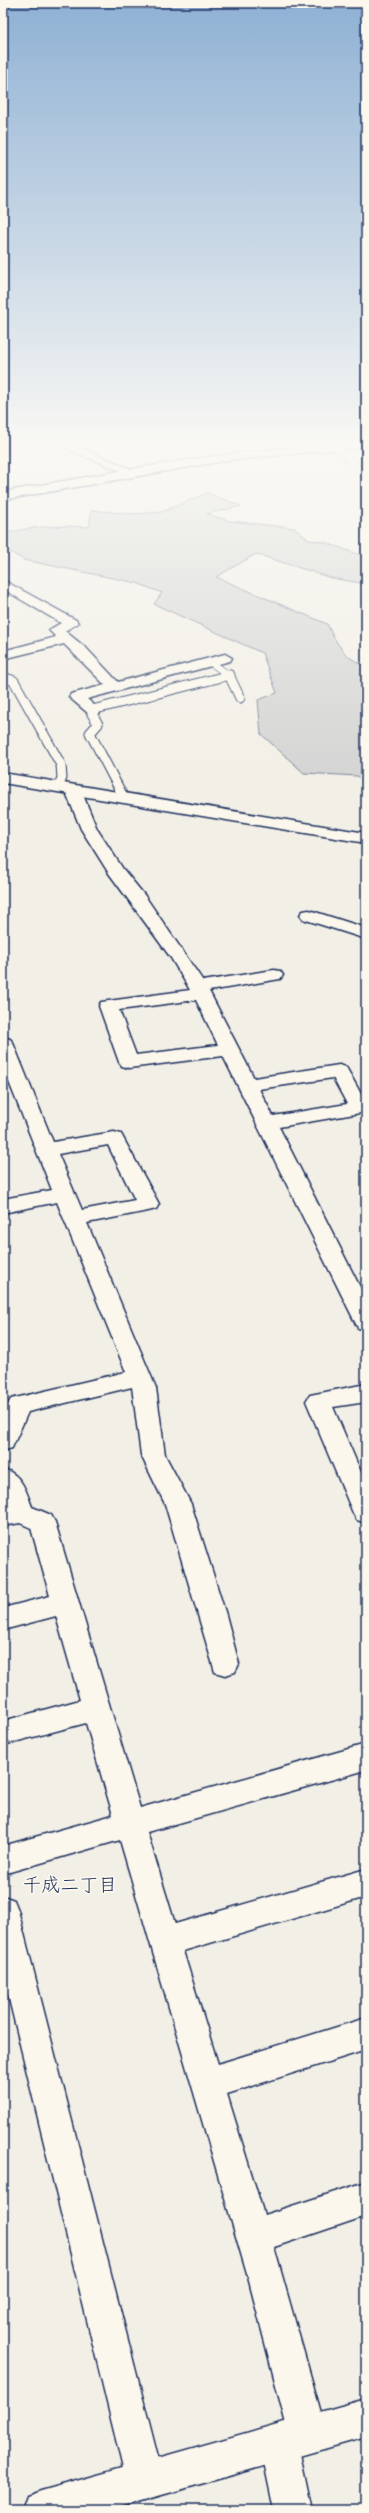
<svg xmlns="http://www.w3.org/2000/svg" width="369" height="2513" font-family="Sriracha,'Klee One',sans-serif">
<style>
.green{fill:#d2d3d2;stroke:#768198}
.lines{fill:none;stroke-linecap:round;stroke-linejoin:round}
.lane-far1-casing{stroke:#1b2f5e;stroke-width:8}
.lane-casing{stroke:#1b2f5e;stroke-width:11}
.street-casing{stroke:#1b2f5e;stroke-width:3}
.secondary-casing{stroke:#1b2f5e;stroke-width:3}
.lane-far1{stroke:#fbf7ec;stroke-width:7}
.lane{stroke:#fbf7ec;stroke-width:9}
.street{fill:#fbf7ec;fill-rule:evenodd}
.secondary{fill:#fbf7ec;fill-rule:evenodd}
.labels{text-anchor:middle;stroke-width:3.5;stroke-linejoin:round;paint-order:stroke}
.near-neighbourhood-label{font-size:19px;fill:#1b2f5e;stroke:#fbf7ec}
</style>
<rect width="100%" height="100%" fill="#f2efe6"/>
<filter id="ink" filterUnits="userSpaceOnUse"><feTurbulence type="fractalNoise" baseFrequency=".025" numOctaves="2"/><feDisplacementMap in="SourceGraphic" scale="8" xChannelSelector="R" yChannelSelector="G"/><feConvolveMatrix kernelMatrix="1 2 1 2 8 2 1 2 1" color-interpolation-filters="sRGB"/></filter>
<g filter="url(#ink)">
<path class="green" d="M207 493 241 506 207 514 230 521 294 528 309 540 324 542 366 557V584L331 578 256 554 216 577 327 624C336 643 345 659 366 666V781L357 776 304 773 261 734 258 700 277 693 262 653 154 604 162 593 137 583 24 560 3 548V537L7 533C35 526 60 525 89 527L92 510 130 514 162 512Z"/>
<g class="lines">
<g class="lane-far1-casing">
<g id="lane-far1">
<path d="M334 445 366 476"/>
<path d="M210 662 230 676"/>
<path d="M227 676 230 675"/>
</g>
</g>
<g class="lane-casing">
<g id="lane">
<path d="M229 675 240 698"/>
<path d="M3 677 14 681 61 765 62 778 58 787"/>
<path d="M124 798 90 733 98 724 92 714 96 709 230 675"/>
</g>
</g>
<g class="street-casing">
<g id="street">
<path d="M46 440H61L138 472 136 474H128Z"/>
<path d="M3 580 76 620 78 623 65 631 87 649 118 682 225 654 232 658 230 661 87 699 101 711 99 714H89L69 697 71 694 105 685 64 644 3 659V651L56 637 49 630 61 623 3 589Z"/>
<path d="M73 785 81 790 97 829 123 869 145 896 203 981 274 970 280 971 283 975 280 979 274 980 209 991 254 1078 339 1065 346 1067 366 1103V1112L279 1127 366 1299V1330L358 1328 355 1322 223 1056 129 1068 122 1066 119 1062 99 1006 101 1002 190 990 171 958 108 872 81 829 65 790ZM196 1000 218 1045 136 1055 119 1010ZM333 1078 347 1104 273 1116 259 1089Z"/>
<path d="M309 910 366 928V939L303 919 300 915 303 911Z"/>
<path d="M3 1037 10 1039 13 1043 53 1142 114 1132 121 1134 159 1204 156 1209 148 1211 87 1223 156 1388 165 1455 191 1504 226 1615 239 1664 235 1672 225 1675 215 1672 165 1504 141 1455 132 1387 28 1412 12 1448 3 1451V1414L11 1399 126 1372 57 1202 3 1213V1199L52 1190 3 1067ZM108 1145 135 1200 82 1210 58 1154Z"/>
<path d="M366 1384V1402L333 1407 366 1484V1523L357 1520 353 1513 306 1401 310 1395Z"/>
<path d="M3 1469C21 1474 26 1490 32 1507L51 1515 55 1522 140 1808 366 1744V1770L147 1832 175 1924 366 1869V1897L183 1951 218 2064 366 2018V2050L227 2094 264 2215 366 2182V2216L274 2247 327 2434 321 2447 308 2453 299 2449 312 2510H274L260 2443 266 2430 279 2424 287 2428 249 2281 120 1840 3 1874V1846L113 1815 86 1723 3 1745V1721L80 1700 56 1616 3 1630V1608L50 1596 31 1528 20 1523 3 1526V1506H6L3 1496Z"/>
<path d="M3 1896 14 1900 18 1910 164 2481 159 2495 145 2500 131 2495 126 2481 3 1974Z"/>
</g>
</g>
<g class="secondary-casing">
<g id="secondary">
<path d="M366 441V447L229 460 3 500V492C124 470 243 448 366 441Z"/>
<path d="M3 773 366 833V843L3 783Z"/>
<path d="M366 2399V2437L109 2510H22L27 2496 41 2491Z"/>
</g>
</g>
<use href="#lane-far1" class="lane-far1"/>
<use href="#lane" class="lane"/>
<use href="#street" class="street"/>
<use href="#secondary" class="secondary"/>
</g>
</g>
<linearGradient id="sky" x2="0" y2="1"><stop stop-color="#8fb1d4"/><stop offset="0.56" stop-color="#f9f8f4"/><stop offset="1" stop-color="#f9f8f4" stop-opacity="0"/></linearGradient>
<rect width="369" height="792" fill="url(#sky)"/>
<g class="labels">
<g class="near-neighbourhood-label">
<text x="70" y="1891">千成二丁目</text>
</g>
</g>
<rect width="369" height="2513" fill="none" stroke="#fbf7ec" stroke-width="16"/>
<rect x="8" y="8" width="353" height="2497" fill="none" stroke="#1b2f5e" stroke-width="1.5" filter="url(#ink)"/>
</svg>
